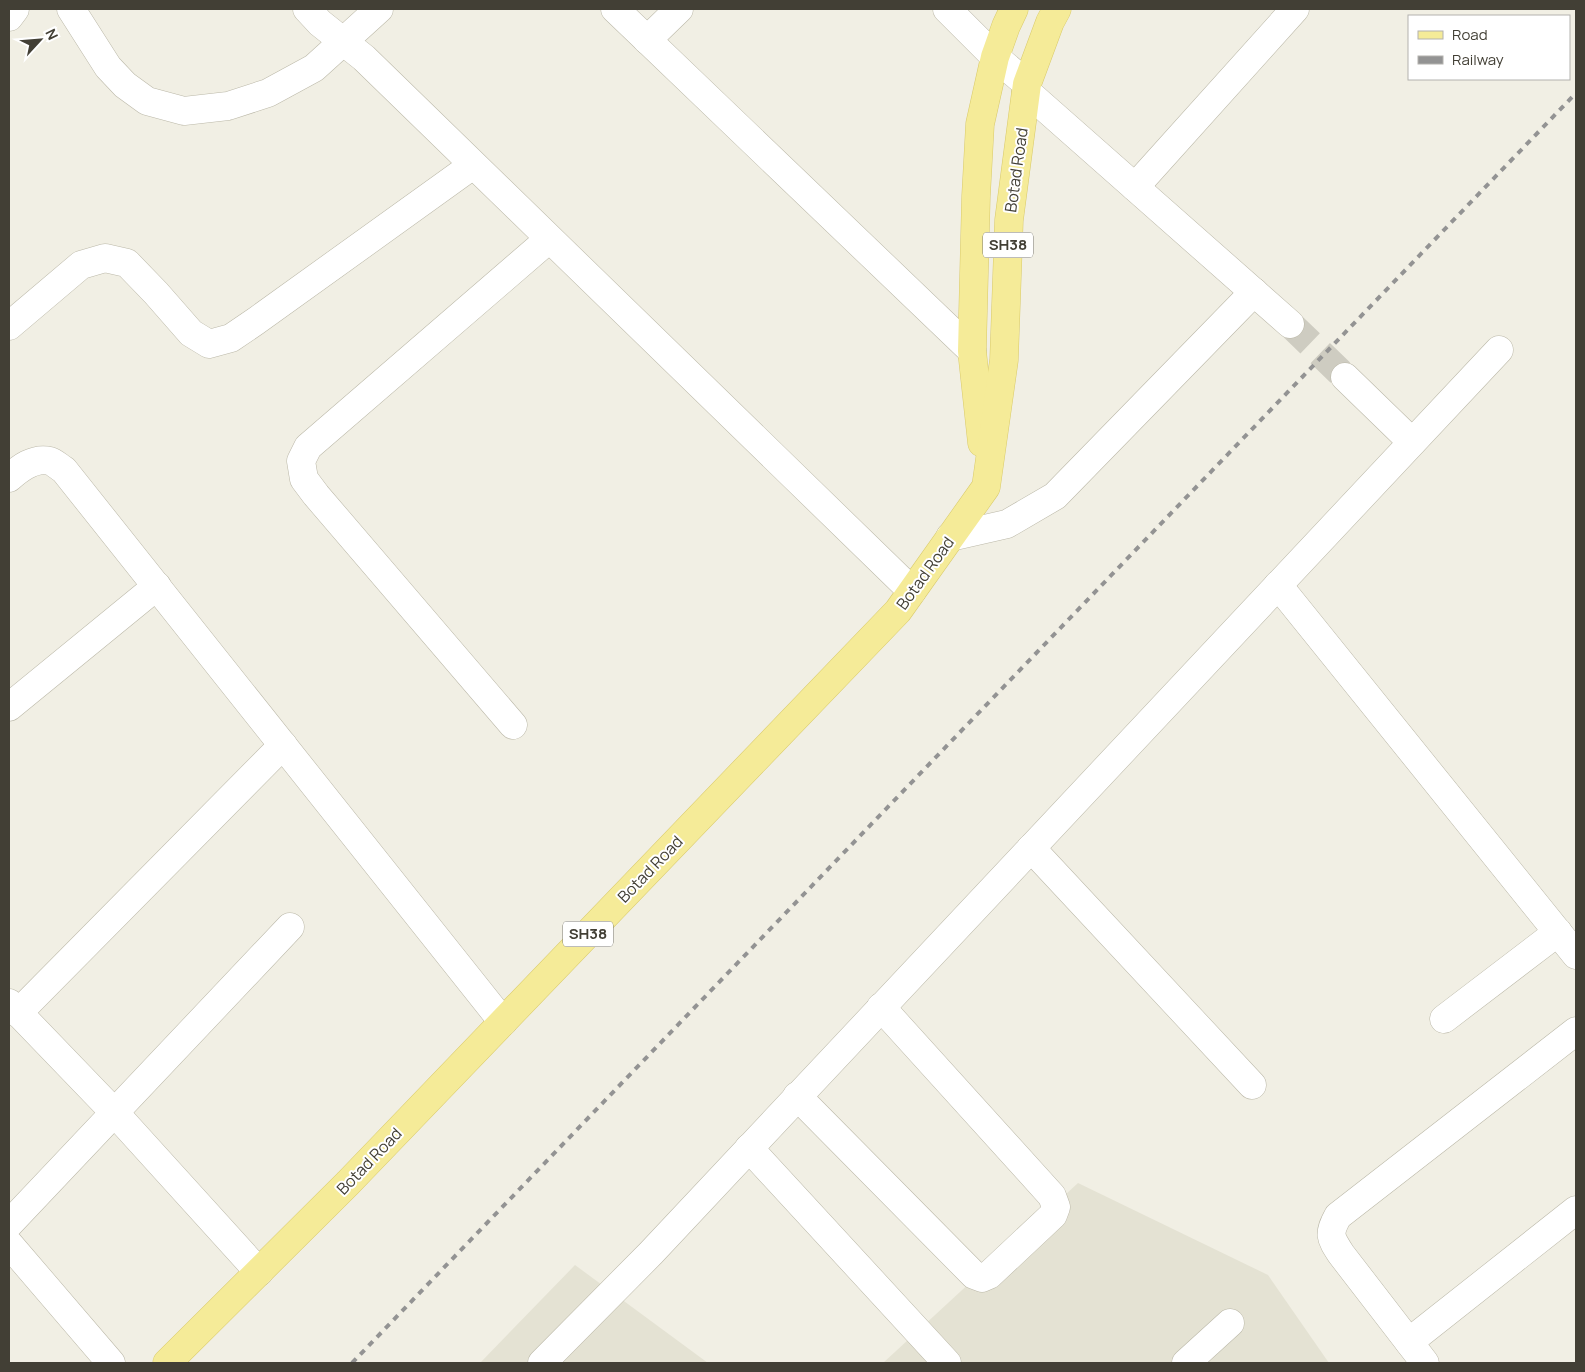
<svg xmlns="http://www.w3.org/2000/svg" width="1585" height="1372" font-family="Manrope,sans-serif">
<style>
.residential{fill:#e4e2d3}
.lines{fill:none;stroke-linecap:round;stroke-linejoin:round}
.minor-tunnel{stroke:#ceccc1;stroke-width:28;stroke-dasharray:28 14;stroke-linecap:butt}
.minor-casing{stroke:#bbb8a8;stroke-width:29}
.major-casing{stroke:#d9ca6a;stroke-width:29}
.minor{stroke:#fff;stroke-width:28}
.major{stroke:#f5eb98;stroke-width:28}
.rail{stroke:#939393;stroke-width:4;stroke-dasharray:6 6;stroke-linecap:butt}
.labels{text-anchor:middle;stroke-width:4;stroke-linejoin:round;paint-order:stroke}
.shield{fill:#fff;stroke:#7b7972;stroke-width:1}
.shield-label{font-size:15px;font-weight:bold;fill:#423f35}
.street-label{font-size:16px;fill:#423f35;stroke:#fff}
</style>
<rect width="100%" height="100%" fill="#f1efe4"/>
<g class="residential">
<path d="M1078 1183 1268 1275 1329 1363H883Z"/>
<path d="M575 1265 708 1363H480Z"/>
</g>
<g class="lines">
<path class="minor-tunnel" d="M1290 324 1345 377"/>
<g class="minor-casing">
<g id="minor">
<path d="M71 9 108 67 125 85 147 101 184 111 228 106 268 93 314 68 379 9"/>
<path d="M307 9 320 23 364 58 912 591"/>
<path d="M615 9 972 351"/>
<path d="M947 9 995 57 1027 84"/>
<path d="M9 17 15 9"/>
<path d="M647 40 679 9"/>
<path d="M1026 91 1290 324"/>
<path d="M1135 187 1295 9"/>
<path d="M9 326 81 265 105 258 127 263 156 293 191 333 209 344 231 338 256 321 473 165"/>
<path d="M1345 377 1412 442"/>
<path d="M9 478C20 468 34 457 50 461 54 462 59 467 64 470L503 1022"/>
<path d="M950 537 1007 524 1055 496 1254 292"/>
<path d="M1278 585 1576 955"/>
<path d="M9 707 157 586"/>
<path d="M513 725 316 495 304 479 301 461 308 447 549 239"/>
<path d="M1031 848 1252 1085"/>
<path d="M9 1003 114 1112 259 1272"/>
<path d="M18 1013 283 745"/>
<path d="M1444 1019 1558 932"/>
<path d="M797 1096 974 1275 982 1278 989 1275 1053 1215 1056 1207 1052 1196 881 1007"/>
<path d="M749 1148 947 1363"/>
<path d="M9 1224 290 927"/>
<path d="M9 1244 111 1363"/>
<path d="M1409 1342 1576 1210"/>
<path d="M542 1363 651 1253 1499 350"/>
<path d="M1186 1363 1230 1323"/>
<path d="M1425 1363 1341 1254C1330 1237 1328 1234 1338 1216L1576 1031"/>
</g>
</g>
<g class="major-casing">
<g id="major">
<path d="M982 443 972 351 976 196 980 124 995 57 1006 26 1014 9"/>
<path d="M167 1363 348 1183 898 611 986 487 1004 360 1009 220 1027 84 1050 22 1057 9"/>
</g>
</g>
<use href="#minor" class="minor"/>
<use href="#major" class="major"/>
<path class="rail" d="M352 1363 1576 93"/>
</g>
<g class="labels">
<g class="shield">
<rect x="983" y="232.5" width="50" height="25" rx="4"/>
<rect x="563" y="921.5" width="50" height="25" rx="4"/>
</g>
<g class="shield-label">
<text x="1008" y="250">SH38</text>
<text x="588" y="939">SH38</text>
</g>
<g class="street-label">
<text transform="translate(1016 170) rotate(-82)" y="6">Botad Road</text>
<text transform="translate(925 573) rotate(-54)" y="6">Botad Road</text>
<text transform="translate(650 869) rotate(-46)" y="6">Botad Road</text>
<text transform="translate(369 1161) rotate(-46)" y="6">Botad Road</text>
</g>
</g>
<rect width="1585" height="1372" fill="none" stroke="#423f35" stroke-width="20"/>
<rect x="1408" y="15" width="162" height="65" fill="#ffffff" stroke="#b3b2ae"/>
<rect x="1418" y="31" width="25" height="8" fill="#f5eb98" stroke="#b3b2ae"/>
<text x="1452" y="40" font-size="15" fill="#423f35">Road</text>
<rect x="1418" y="56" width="25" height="8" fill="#939393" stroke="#b3b2ae"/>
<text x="1452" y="65" font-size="15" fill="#423f35">Railway</text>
<g transform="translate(40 40) rotate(64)" stroke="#ffffff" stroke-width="4" paint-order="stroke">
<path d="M0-4L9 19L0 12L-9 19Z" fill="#423f35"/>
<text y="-8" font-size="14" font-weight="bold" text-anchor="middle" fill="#423f35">N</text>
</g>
</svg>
